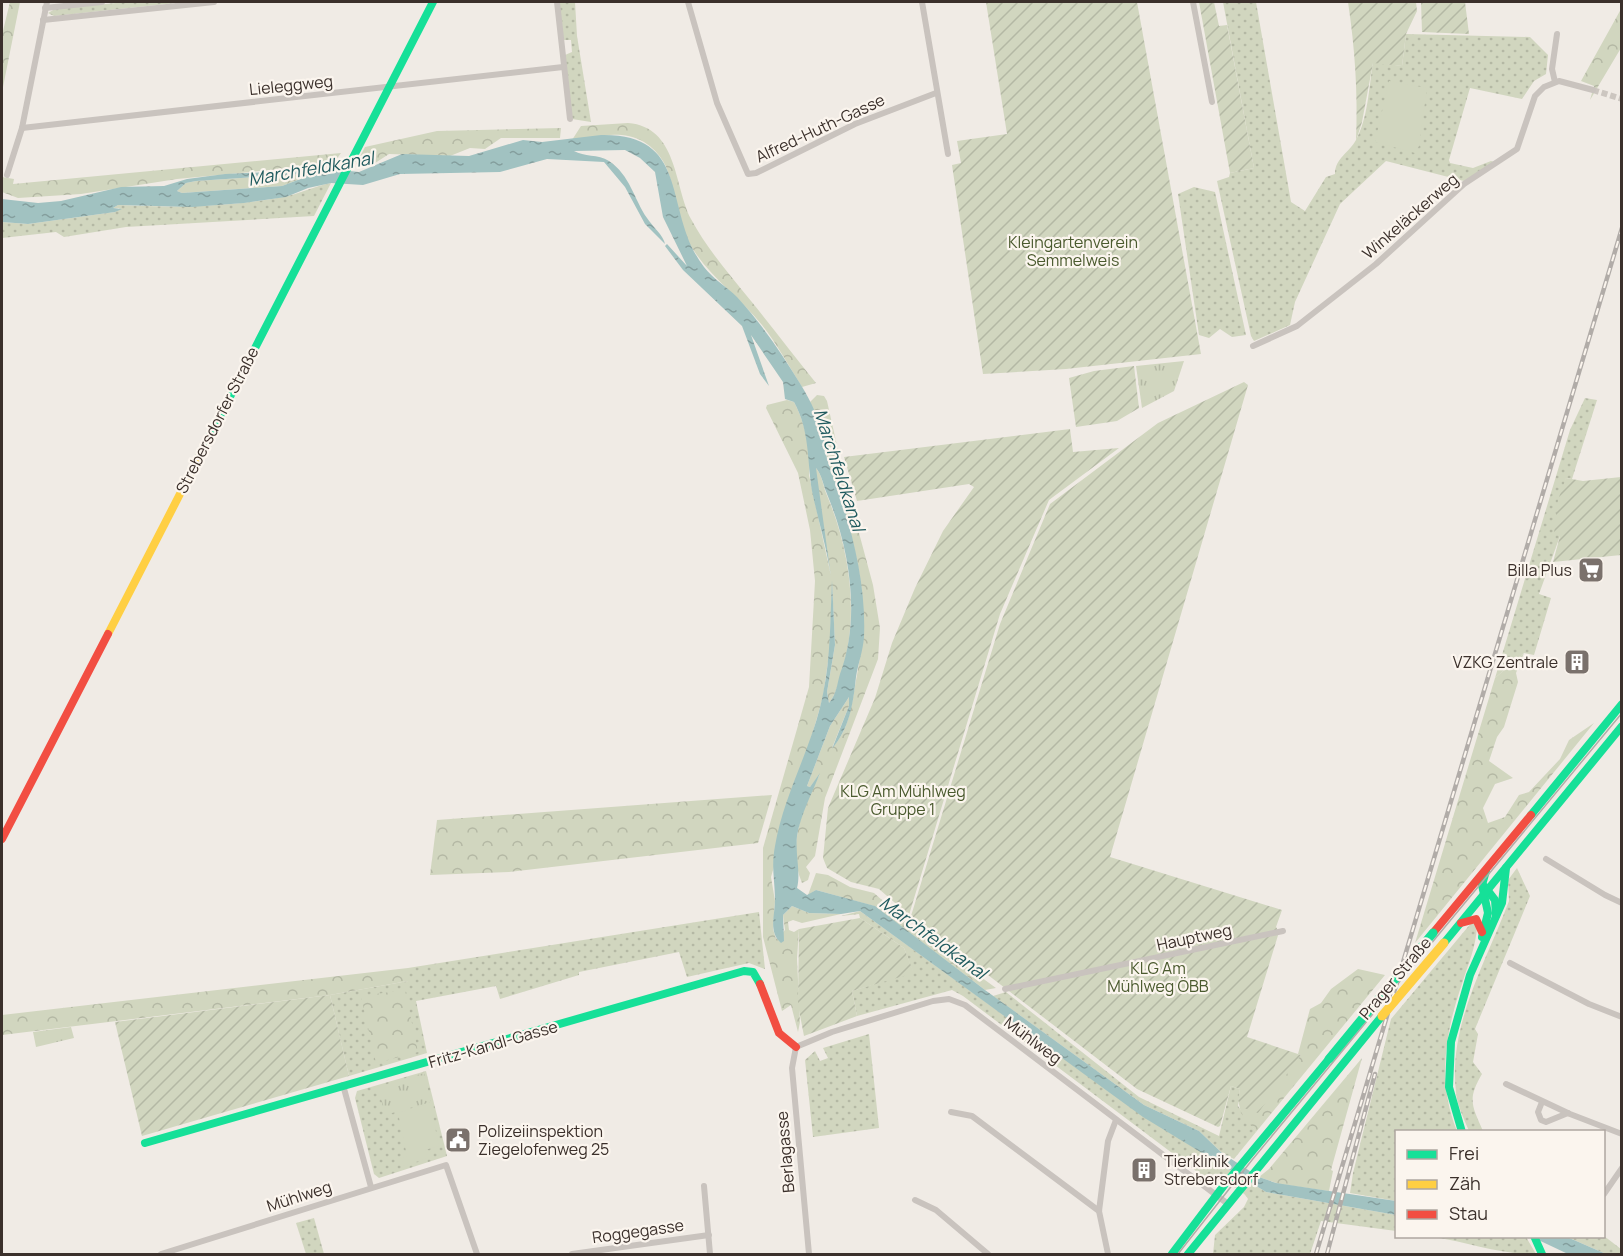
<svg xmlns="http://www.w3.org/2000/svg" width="1623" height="1256" font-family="Manrope,sans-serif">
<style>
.grass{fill:url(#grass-dots)}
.forest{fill:url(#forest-crowns)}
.park{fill:url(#park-tufts)}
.garden{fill:url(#garden-furrows)}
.pitch{fill:#d1d6bf}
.water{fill:url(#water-ripples);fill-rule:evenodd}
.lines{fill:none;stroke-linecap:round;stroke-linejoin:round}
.street-tunnel{stroke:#ccc6c0;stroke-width:6;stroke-dasharray:6 3;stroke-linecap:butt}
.street{stroke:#c9c3be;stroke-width:6}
.fast{stroke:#16e098;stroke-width:8}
.slow{stroke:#ffcf43;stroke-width:8}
.jam{stroke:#f24e42;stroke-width:8}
.tram{stroke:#b1aca8;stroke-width:1.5}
.rail-casing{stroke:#b1aca8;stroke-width:4.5}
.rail{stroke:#fbf5ee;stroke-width:2;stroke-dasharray:7;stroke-linecap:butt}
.fast-bridge{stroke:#16e098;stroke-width:9}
.slow-bridge{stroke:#ffcf43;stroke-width:9}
.labels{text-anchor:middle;stroke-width:4.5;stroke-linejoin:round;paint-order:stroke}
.street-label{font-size:16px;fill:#3b302b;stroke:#fbf5ee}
.park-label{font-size:16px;fill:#4a5a2e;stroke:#fbf5ee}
.poi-label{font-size:16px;fill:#3b302b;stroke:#fbf5ee;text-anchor:end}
.water-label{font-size:18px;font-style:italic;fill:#1f5a5e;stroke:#fbf5ee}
</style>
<defs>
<pattern id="grass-dots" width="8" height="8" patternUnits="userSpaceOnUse" patternTransform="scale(1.5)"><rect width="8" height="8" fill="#d1d6bf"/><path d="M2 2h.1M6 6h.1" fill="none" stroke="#b4b8a4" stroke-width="1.8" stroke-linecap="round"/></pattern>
<pattern id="forest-crowns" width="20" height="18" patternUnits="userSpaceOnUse" patternTransform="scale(1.5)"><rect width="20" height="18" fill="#d1d6bf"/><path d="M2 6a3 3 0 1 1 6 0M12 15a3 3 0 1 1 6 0" fill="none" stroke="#b4b8a4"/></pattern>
<pattern id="park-tufts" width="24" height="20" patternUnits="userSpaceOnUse" patternTransform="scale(1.5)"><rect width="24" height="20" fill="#d1d6bf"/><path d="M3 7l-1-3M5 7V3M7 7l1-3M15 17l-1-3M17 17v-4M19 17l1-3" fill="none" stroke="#b4b8a4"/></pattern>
<pattern id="garden-furrows" width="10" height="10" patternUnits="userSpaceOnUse" patternTransform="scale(1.5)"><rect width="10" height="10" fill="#d1d6bf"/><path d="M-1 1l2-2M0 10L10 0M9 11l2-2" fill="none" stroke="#b4b8a4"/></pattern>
<pattern id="water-ripples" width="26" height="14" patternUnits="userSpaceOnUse" patternTransform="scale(1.5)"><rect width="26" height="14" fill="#a1c2c1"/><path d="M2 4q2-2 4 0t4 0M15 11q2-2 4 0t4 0" fill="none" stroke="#849e9d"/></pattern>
</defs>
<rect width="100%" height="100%" fill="#f0ebe5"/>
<g class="grass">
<path d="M126 2H185L54 16 48 13 55 9Z"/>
<path d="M559 2H575L577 36 591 122 572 119 565 55 572 52 571 40H563Z"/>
<path d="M1223 2H1256L1291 202 1305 211 1326 177 1335 174C1335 158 1349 153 1356 140 1368 118 1369 87 1373 62L1402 66 1406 34 1530 37 1548 55 1546 74 1534 81 1522 99 1470 88 1449 160 1450 163 1473 168 1491 161 1495 162 1464 181 1386 161 1340 204 1295 302 1290 325 1254 341 1251 336 1217 181 1229 177 1230 173 1254 168Z"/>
<path d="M331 183 314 216 126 227 64 237 56 232 2 238V222L28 224 115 212 120 208H113L118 205C173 208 228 207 283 197 299 194 315 186 331 183Z"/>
<path d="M1194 187 1215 192 1246 335 1232 337 1220 329 1209 338 1199 335 1178 194Z"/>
<path d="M1585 398 1597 400 1572 479 1566 478 1560 536 1539 594 1551 598 1534 655 1524 653 1495 678 1570 430Z"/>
<path d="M1517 868 1530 896 1475 1029 1478 1034 1473 1062 1482 1074C1467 1099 1472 1106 1483 1131H1469C1464 1119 1457 1105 1456 1092 1448 1025 1486 962 1509 901L1508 880Z"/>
<path d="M860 911 1143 1116 1266 1192 1396 1215V1231L1321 1221 1310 1254H1213L1215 1235 1244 1207 1248 1199C1242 1187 1220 1181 1208 1180L963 996 952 990 857 1016 852 991 913 972 904 948 860 918 859 914 841 916Z"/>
<path d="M759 912 765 969 749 963 687 977 679 952 579 972V975L500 999 496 986 416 1001 427 1053 349 1076 330 995 408 981V968Z"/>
<path d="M1472 922 1477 926C1476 948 1468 964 1462 984 1445 1033 1437 1082 1457 1131L1396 1132V1201L1350 1193 1353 1173 1391 1019Z"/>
<path d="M1006 992 1139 1097 1219 1136 1231 1086 1240 1089 1238 1106 1256 1132 1234 1159 1222 1153 1199 1131 1144 1105 993 996Z"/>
<path d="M869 1034 879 1128 813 1137 805 1060 815 1051 820 1061 828 1058 823 1048Z"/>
<path d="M426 1071 447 1156 379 1178 374 1174 355 1098 357 1091Z"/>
<path d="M314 1218 324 1254H306L296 1223Z"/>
<path d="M1604 1236 1621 1249V1254H1606L1567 1237Z"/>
<path d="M1433 1237H1526L1536 1254C1501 1255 1468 1242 1433 1237Z"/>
</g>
<g class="forest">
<path d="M10 2H20L2 92V35Z"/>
<path d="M1621 9V48L1590 100 1594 86 1581 81Z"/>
<path d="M628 123C678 127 674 186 691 219 707 249 730 275 751 301 773 328 794 356 816 383L802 387C789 366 777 344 762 325 737 294 703 273 685 235 670 203 679 164 644 142 621 129 596 137 572 140L581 126Z"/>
<path d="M561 128 560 138H501L485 149 470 148 450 156 389 154 369 167 356 164 365 147 437 131Z"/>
<path d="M341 153 333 164 177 179 81 194 18 198 2 192V177L14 179 13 184Z"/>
<path d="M300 174 304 175 303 178 282 186 182 193 177 191 186 183 196 181Z"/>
<path d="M817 395 824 396 827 401 844 477 873 585 880 628 878 659 825 798 815 856 806 867 810 873 808 880 802 883C787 849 802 806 820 774L810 787 807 786 830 726 849 697V706L832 748C851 728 852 700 857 675 873 590 854 543 828 464 826 458 827 452 826 446 823 431 816 416 810 402Z"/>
<path d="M787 400 794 402C805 423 812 451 809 475L831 576 816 487V468C822 475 823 485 826 493 850 549 860 617 841 674 838 685 836 694 829 703L827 692 835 645 832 583 830 647 823 697 771 877 775 901 773 929 776 939 785 930 783 915 792 906 809 913 841 914 802 923 793 920 788 922 789 930 794 932 799 929 797 959 800 1022 798 1032 791 1005 782 1011 763 937V848L809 687 815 581 810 530 798 473 766 408 767 405Z"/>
<path d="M1524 653 1516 673 1518 682 1504 727 1497 737 1489 761 1513 778 1495 784 1483 808 1488 823 1505 817 1519 795 1529 792 1560 759 1569 740 1594 723 1415 943 1495 678Z"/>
<path d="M772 795 758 843 509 872 430 875 437 820Z"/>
<path d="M816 873 828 875 850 887 874 893 916 930 996 988 985 990 874 906 816 890 808 895Z"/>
<path d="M408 968V981L330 995 2 1035V1015Z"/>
<path d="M1358 969 1385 975 1256 1132 1241 1113 1238 1100 1287 1072 1301 1055 1298 1054 1310 1009 1321 1003 1331 989Z"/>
<path d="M405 990 418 1052 376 1063 361 996Z"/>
<path d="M1362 1058 1331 1170 1333 1171 1329 1191 1279 1184 1259 1177 1269 1169Z"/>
</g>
<g class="park">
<path d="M1184 361 1174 391 1142 408 1136 366Z"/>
<path d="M71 1027 74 1038 36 1047 33 1032Z"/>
<path d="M424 1073 431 1102 385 1115 378 1087Z"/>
</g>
<g class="garden">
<path d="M986 2H1137L1201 354 1066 369 983 374 952 165 961 163 957 141 1007 134Z"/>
<path d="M1199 2H1214L1219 26 1227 25 1254 168 1230 173Z"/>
<path d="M1348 2H1416L1417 11 1406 34 1402 66 1373 63 1362 122 1356 141C1358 93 1355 49 1348 2Z"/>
<path d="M1421 2H1465L1469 34 1422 32Z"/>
<path d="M1134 366 1139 408 1117 421 1076 427 1069 378 1094 371Z"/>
<path d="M1244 382 1248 385 1110 857 1282 910 1276 927 1279 932 1247 1037 1301 1055 1258 1113 1241 1107 1238 1100 1240 1089 1231 1086 1220 1126 1218 1127 1137 1089 911 916 1000 624 1050 504 1158 423Z"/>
<path d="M1070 429 1073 452 1119 448 1049 500 1000 614 909 915 879 889 851 882 827 868 823 858 828 808 875 698 892 643 915 588 943 531 974 487 969 484 857 501 844 457Z"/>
<path d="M1621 477V555L1553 562 1560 536 1554 533 1558 500 1566 478 1583 481Z"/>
<path d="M860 918 904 948 914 973 852 991 857 1016 804 1036 798 1005 799 929Z"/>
<path d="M330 995 349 1076 142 1136 115 1022Z"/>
</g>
<g class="pitch">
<path d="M1389 81 1427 88 1419 146 1415 153 1375 142Z"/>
<path d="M430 1103 439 1146 425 1150 428 1158 404 1166 401 1158 407 1156 398 1113Z"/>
</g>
<g class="water">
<path d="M601 135C693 133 662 213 704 267 713 279 727 287 737 297 762 324 782 354 801 385 811 401 820 421 824 439 826 446 825 454 828 461 832 476 839 489 843 504 856 547 866 592 864 637 863 651 858 664 856 677 853 704 850 727 832 749L849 706V697L830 726 807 786 810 787 820 773C812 794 801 813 797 836 795 854 801 873 797 888L807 895 816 890 875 906 985 990 1144 1105 1199 1131 1222 1153 1259 1177 1276 1183 1396 1201V1215L1266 1192 1143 1117 860 911 841 914 809 913 792 906 783 915 784 941 781 943C768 932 775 915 775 900 775 880 771 867 775 846 784 793 813 746 823 694 831 656 830 619 832 580L835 645 827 692 829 703C837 693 837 684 840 674 861 618 850 549 827 494 823 485 822 475 816 468L831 577C827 548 818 520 812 491 807 460 810 431 794 402L785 399 783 382 751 335 769 386 760 374 742 326 683 270 665 246 667 244 687 266 663 217 655 172 640 158 625 150 574 151C584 157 598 154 609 161 630 175 634 199 647 218 652 226 664 236 665 244L645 224 625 187 604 162 547 159 500 172 400 174 363 185 331 183 308 188 286 197 244 203 192 207 118 205 113 208 122 209 115 212 28 224 2 222V199L38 203 61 201 121 187 164 186 187 179 225 174 332 169 359 172 402 154 469 156 523 140 542 142ZM300 174 304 175 303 178 282 186 182 193 177 191 186 183 196 181Z"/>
<path d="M1532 1237H1567L1606 1254H1568Z"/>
</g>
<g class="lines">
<path class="street-tunnel" d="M1593 90 1622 99"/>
<g class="street">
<path d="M557 2 570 119"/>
<path d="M688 2 717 103 748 174 756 173 855 124 936 93"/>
<path d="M922 2 948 154"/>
<path d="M1193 2 1212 102"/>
<path d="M45 8 102 2"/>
<path d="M43 20 214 2"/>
<path d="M1555 82 1552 69 1557 34"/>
<path d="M22 128 563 67"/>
<path d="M7 175 22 128 47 2"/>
<path d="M1253 346 1297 326 1376 264 1464 184 1517 149 1535 96 1544 87 1559 81 1593 90"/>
<path d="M1546 859 1605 895 1622 903"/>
<path d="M1510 963 1589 1004 1622 1017"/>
<path d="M1005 989 1283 931"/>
<path d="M1506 1084 1570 1114 1622 1134"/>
<path d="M343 1085 371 1187"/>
<path d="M1542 1102 1538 1112 1541 1120 1546 1122 1568 1113"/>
<path d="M951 1112 972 1116 1099 1211"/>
<path d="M704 1186 710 1254"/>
<path d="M1604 1194 1622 1168"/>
<path d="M915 1200 936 1210 988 1254"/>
<path d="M161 1254 446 1165 477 1254"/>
<path d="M572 1254 709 1235"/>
<path d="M809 1254 792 1068 796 1047 832 1032 933 1001 949 999 965 1005 1228 1204"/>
<path d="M1108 1254 1099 1211 1108 1141 1116 1120"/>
</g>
<g class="fast">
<path d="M199 457 433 2"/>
<path d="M1531 815 1622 704"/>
<path d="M1485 887 1495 900 1496 915"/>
<path d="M1482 937 1488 913 1482 885 1486 871"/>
<path d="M1444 943 1622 726"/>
<path d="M1462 1132 1449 1087 1451 1042 1470 975 1502 903 1506 868"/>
<path d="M145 1143 744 971 753 972 760 984"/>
<path d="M1534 1236 1542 1254"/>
<path d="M1172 1254 1225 1184 1329 1059"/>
<path d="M1188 1254 1382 1016"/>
</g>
<path class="slow" d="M108 634 199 457"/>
<g class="jam">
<path d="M2 839 108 634"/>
<path d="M1461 923 1476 919 1482 932"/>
<path d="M1433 933 1531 815"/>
<path d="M760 984 779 1033 796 1047"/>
</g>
<path class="tram" d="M1178 1254 1252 1160 1622 713"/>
<g class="rail-casing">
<g id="rail">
<path d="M1316 1254 1622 228"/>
<path d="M1327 1254 1375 1074"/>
</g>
</g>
<use href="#rail" class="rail"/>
<path class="fast-bridge" d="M1329 1059 1433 933"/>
<path class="slow-bridge" d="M1382 1016 1444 943"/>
</g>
<defs>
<g id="supermarket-square" transform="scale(1.35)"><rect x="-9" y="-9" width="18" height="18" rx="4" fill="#7a716c" stroke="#fbf5ee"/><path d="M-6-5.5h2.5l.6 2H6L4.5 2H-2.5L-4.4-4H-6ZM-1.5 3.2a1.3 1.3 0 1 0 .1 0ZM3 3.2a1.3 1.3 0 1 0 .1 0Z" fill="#fff"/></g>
<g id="building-square" transform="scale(1.35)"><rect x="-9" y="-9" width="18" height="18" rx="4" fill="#7a716c" stroke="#fbf5ee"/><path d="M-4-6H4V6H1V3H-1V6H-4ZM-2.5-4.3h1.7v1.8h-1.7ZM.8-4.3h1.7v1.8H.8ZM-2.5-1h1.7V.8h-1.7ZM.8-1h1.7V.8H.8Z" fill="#fff"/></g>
<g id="civic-square" transform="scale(1.35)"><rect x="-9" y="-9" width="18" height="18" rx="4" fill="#7a716c" stroke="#fbf5ee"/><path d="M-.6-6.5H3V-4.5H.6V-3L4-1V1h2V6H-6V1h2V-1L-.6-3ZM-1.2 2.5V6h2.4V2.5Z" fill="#fff"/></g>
</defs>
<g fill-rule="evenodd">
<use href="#supermarket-square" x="1591" y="570"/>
<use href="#building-square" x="1577" y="662"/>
<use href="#civic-square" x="458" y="1140"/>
<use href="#building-square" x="1144" y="1170"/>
</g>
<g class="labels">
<g class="street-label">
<text transform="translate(291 85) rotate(-6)" y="6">Lieleggweg</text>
<text transform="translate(820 128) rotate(-25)" y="6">Alfred-Huth-Gasse</text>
<text transform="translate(1410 216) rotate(-41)" y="6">Winkeläckerweg</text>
<text transform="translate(217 420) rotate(-63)" y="6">Strebersdorfer Straße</text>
<text transform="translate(1194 937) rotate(-12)" y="6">Hauptweg</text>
<text transform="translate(1395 978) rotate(-50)" y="6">Prager Straße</text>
<text transform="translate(1033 1040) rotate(37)" y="6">Mühlweg</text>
<text transform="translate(493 1044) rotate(-16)" y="6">Fritz-Kandl-Gasse</text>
<text transform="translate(785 1152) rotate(-95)" y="6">Berlagasse</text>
<text transform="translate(299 1196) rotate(-18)" y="6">Mühlweg</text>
<text transform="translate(638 1231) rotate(-8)" y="6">Roggegasse</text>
</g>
<g class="park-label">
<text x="1073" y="248">Kleingartenverein<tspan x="1073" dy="18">Semmelweis</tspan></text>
<text x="903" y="797">KLG Am Mühlweg<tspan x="903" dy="18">Gruppe 1</tspan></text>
<text x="1158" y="974">KLG Am<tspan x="1158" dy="18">Mühlweg ÖBB</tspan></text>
</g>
<g class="poi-label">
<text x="1572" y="576">Billa Plus</text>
<text x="1558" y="668">VZKG Zentrale</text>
<text x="478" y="1137" text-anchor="start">Polizeiinspektion<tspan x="478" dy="18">Ziegelofenweg 25</tspan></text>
<text x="1164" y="1167" text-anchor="start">Tierklinik<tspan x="1164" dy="18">Strebersdorf</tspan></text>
</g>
<g class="water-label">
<text transform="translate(311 169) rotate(-10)" y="6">Marchfeldkanal</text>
<text transform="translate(839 470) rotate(72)" y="6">Marchfeldkanal</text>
<text transform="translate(933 938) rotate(36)" y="6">Marchfeldkanal</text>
</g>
</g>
<rect width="1623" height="1256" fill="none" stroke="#3b302b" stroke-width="6"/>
<rect x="1395" y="1130" width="210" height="108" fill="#fbf5ee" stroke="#aea6a0" stroke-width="1.5"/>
<rect x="1407" y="1150" width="30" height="9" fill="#16e098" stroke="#aea6a0" stroke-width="1.5"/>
<text x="1449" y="1160" font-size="18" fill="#3b302b">Frei</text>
<rect x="1407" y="1180" width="30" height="9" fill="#ffcf43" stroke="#aea6a0" stroke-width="1.5"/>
<text x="1449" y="1190" font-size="18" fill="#3b302b">Zäh</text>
<rect x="1407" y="1210" width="30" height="9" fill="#f24e42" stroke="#aea6a0" stroke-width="1.5"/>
<text x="1449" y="1220" font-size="18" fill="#3b302b">Stau</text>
</svg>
